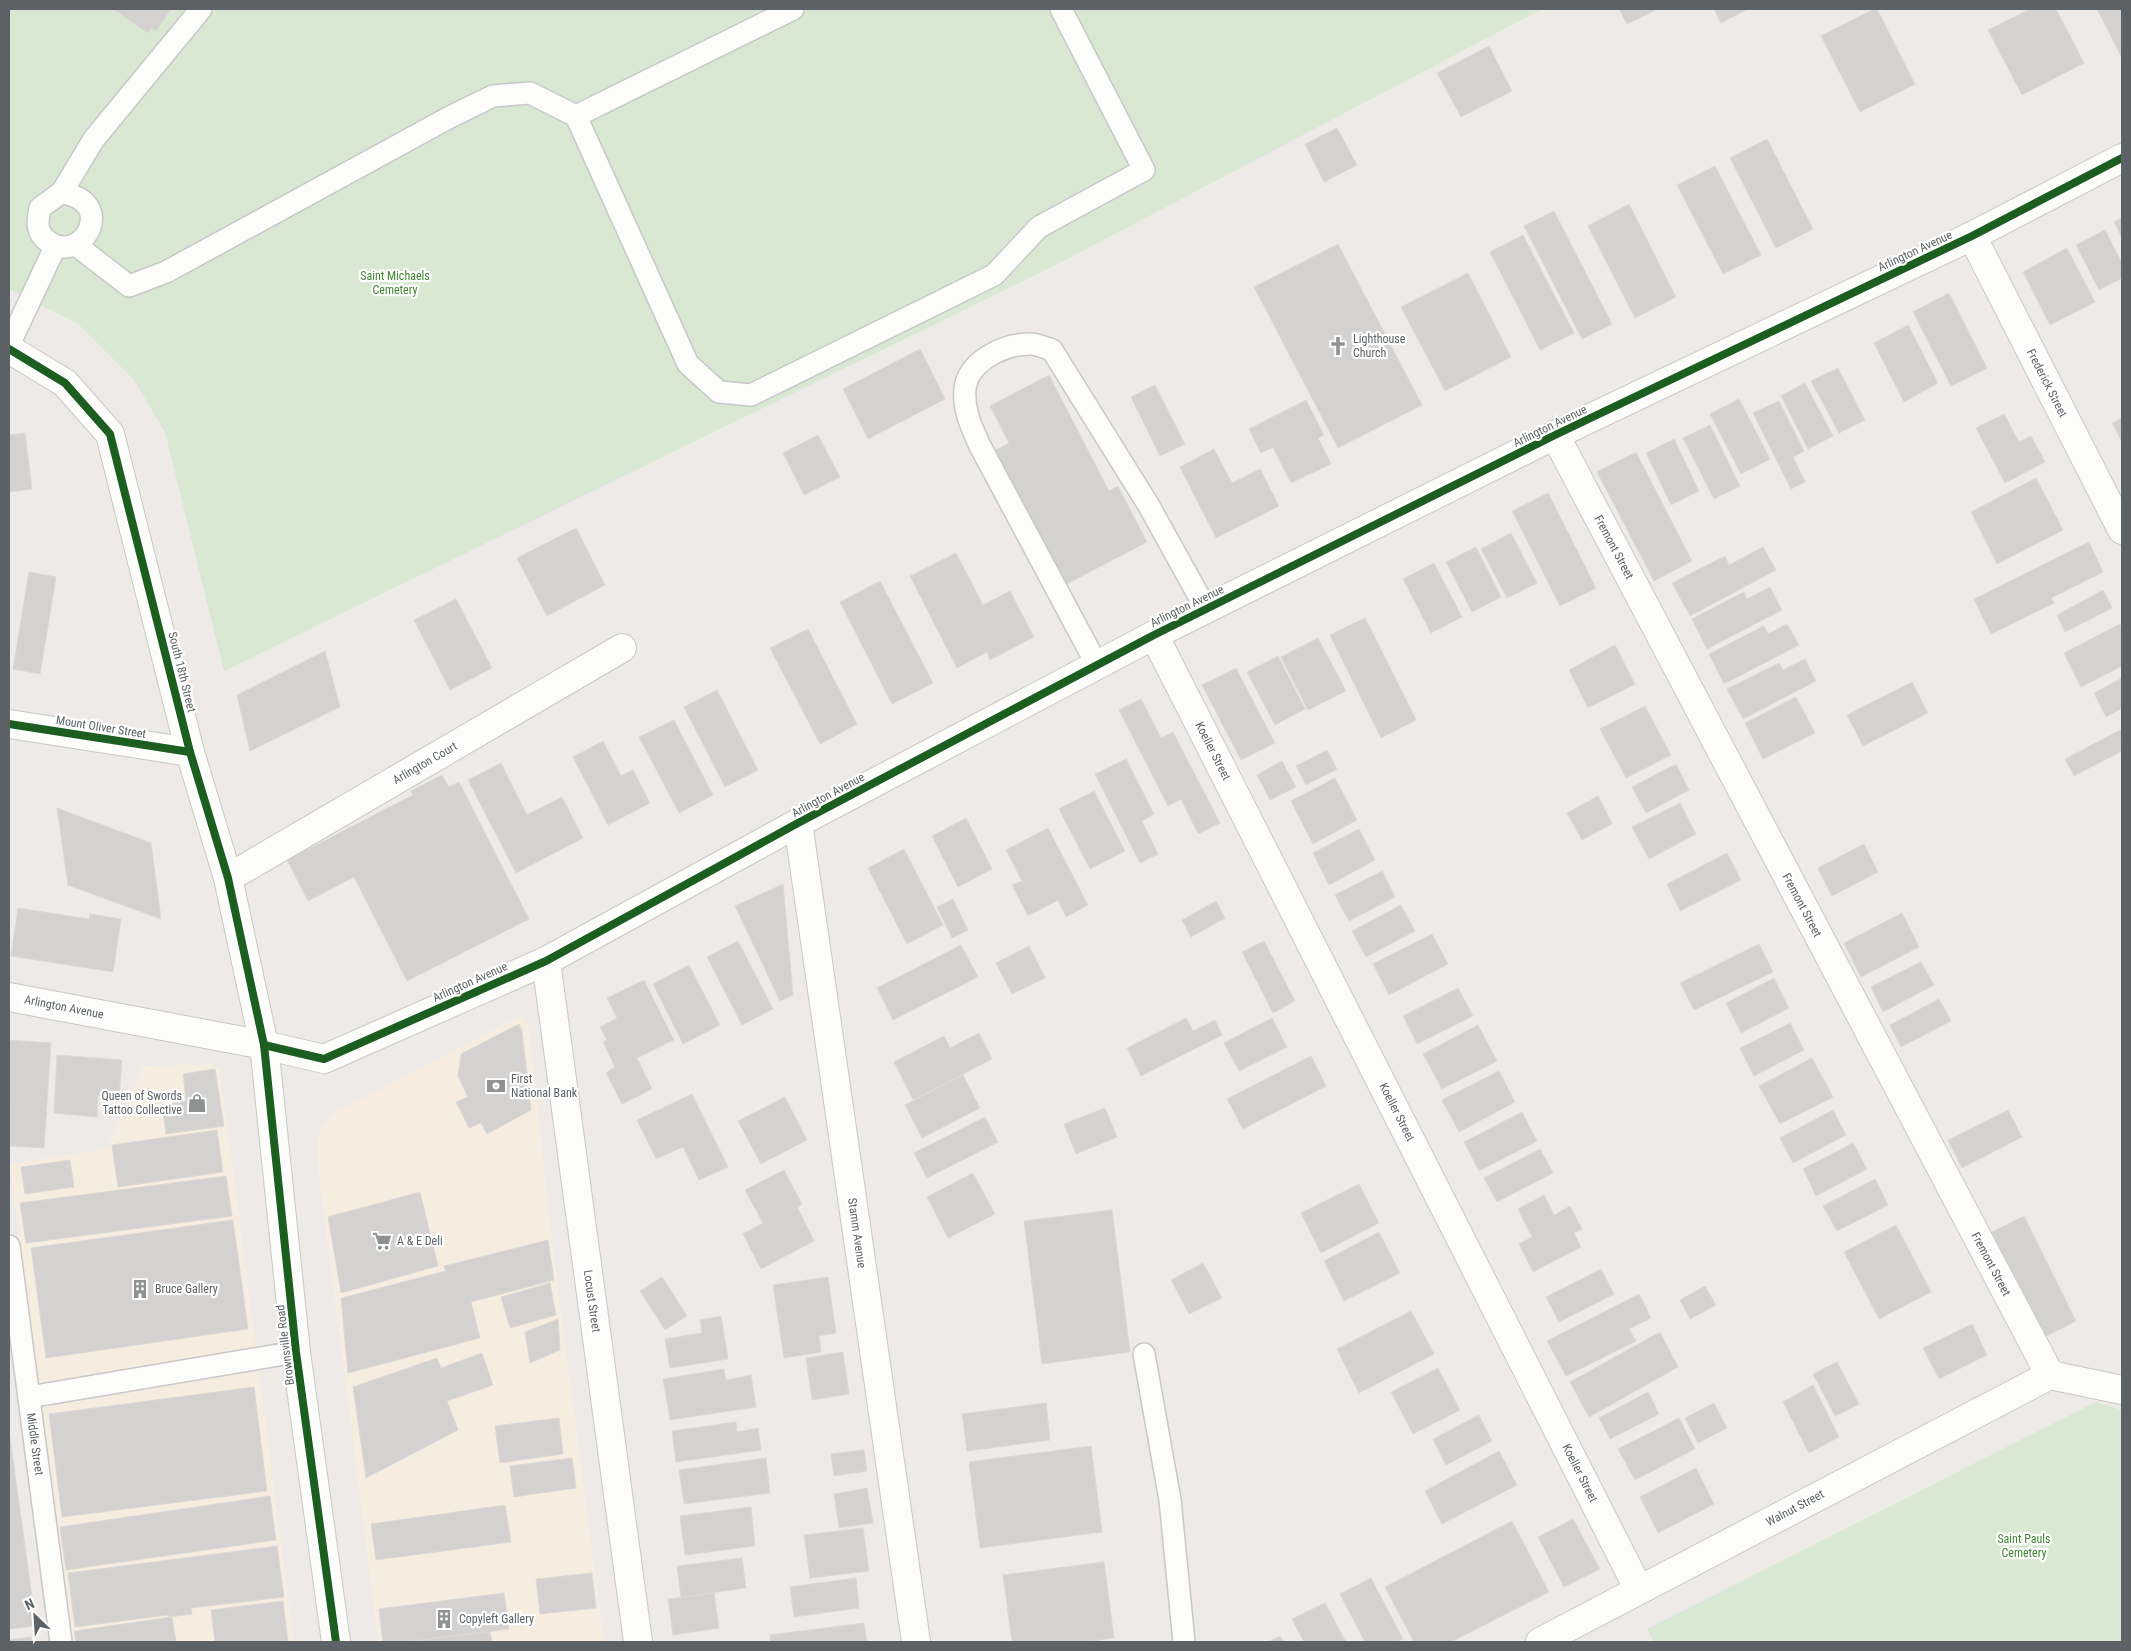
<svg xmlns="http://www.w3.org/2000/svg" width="2131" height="1651" font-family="'Roboto Condensed',sans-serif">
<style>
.commercial{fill:#f6ede0}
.green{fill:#d9e8d2}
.building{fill:#d4d2d1;stroke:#dcd9d6}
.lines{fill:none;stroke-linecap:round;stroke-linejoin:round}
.lane-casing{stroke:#c8c8c8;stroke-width:24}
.street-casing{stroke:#c8c8c8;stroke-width:30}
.secondary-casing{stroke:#c8c8c8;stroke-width:30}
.lane{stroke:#fcfcfb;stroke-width:21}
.street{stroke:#fcfcfb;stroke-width:28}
.secondary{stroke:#fcfcfb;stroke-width:28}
.cycleway-casing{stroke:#fff;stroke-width:11}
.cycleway{stroke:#1b5e20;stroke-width:8}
.labels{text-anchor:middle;stroke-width:4.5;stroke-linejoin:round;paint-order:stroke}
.street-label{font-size:12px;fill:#5c6265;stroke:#fff}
.park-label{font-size:12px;fill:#408534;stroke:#fff}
.poi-label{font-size:12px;fill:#5c6265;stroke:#fff;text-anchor:start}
</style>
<rect width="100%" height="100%" fill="#edeae7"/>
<g class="commercial">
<path d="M522 1015 529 1027 552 1241 604 1642H378L317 1158V1136L332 1114Z"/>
<path d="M211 1064 220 1070 294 1642H68L10 1164 107 1149 143 1066Z"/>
</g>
<g class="green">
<path d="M9 9H1542L1050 268 224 671 165 432 134 380 78 324 9 289Z"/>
<path d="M2096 1402 2122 1410V1642H1654L1647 1629Z"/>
</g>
<g class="building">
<path d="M113 9H171L156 31 151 28 148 33Z"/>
<path d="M1619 9H1653L1654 11 1627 24Z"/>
<path d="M1714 9H1748L1721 23Z"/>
<path d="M1874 9H1877L1915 84 1860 112 1821 36Z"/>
<path d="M2030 9H2056L2084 63 2022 95 1988 30Z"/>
<path d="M2097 9H2122V58Z"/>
<path d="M1489 46 1512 91 1461 117 1437 73Z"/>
<path d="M1337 128 1357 165 1324 182 1305 144Z"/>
<path d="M1767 139 1813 229 1776 248 1730 158Z"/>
<path d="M1715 166 1761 255 1723 274 1677 185Z"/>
<path d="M1629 204 1676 297 1635 318 1588 226Z"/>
<path d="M1554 211 1612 324 1582 339 1524 226Z"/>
<path d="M2122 218V238L2114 222Z"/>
<path d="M2105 230 2122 263V278L2099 290 2076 245Z"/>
<path d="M1523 235 1574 333 1540 350 1490 252Z"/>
<path d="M1338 244 1422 405 1338 448 1254 287Z"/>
<path d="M2067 248 2095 302 2050 325 2023 272Z"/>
<path d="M1468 273 1511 357 1445 391 1401 307Z"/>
<path d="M1949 293 1987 368 1951 386 1913 312Z"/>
<path d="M1908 325 1938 383 1904 402 1874 343Z"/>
<path d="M920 349 945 399 868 439 843 389Z"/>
<path d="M1838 368 1865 420 1839 433 1811 381Z"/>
<path d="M1049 375 1109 491 1118 486 1147 542 1063 586 994 451 1009 443 990 406Z"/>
<path d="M1805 383 1833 436 1808 449 1781 396Z"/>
<path d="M1155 385 1185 444 1160 456 1131 397Z"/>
<path d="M1739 399 1770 459 1741 474 1710 414Z"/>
<path d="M1306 400 1324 435 1318 438 1331 464 1291 483 1273 447 1261 453 1249 429Z"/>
<path d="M1779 401 1804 451 1793 457 1805 482 1791 489 1753 413Z"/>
<path d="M2004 414 2019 442 2031 436 2045 462 2005 483 1976 428Z"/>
<path d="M2122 418V442L2112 423Z"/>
<path d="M1710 425 1740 486 1714 499 1683 438Z"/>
<path d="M25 433 32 489 9 492V435Z"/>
<path d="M818 435 840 477 804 495 783 453Z"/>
<path d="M1674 439 1699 491 1671 505 1646 453Z"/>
<path d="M1214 449 1232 483 1260 469 1279 506 1216 538 1180 467Z"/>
<path d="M1636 452 1692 561 1654 581 1597 472Z"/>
<path d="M2036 478 2063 530 1997 564 1971 512Z"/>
<path d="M1548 493 1596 588 1560 606 1512 511Z"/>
<path d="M576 528 605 585 547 616 517 558Z"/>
<path d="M1511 533 1537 583 1507 598 1481 549Z"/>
<path d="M2089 542 2103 572 2051 598 2054 603 1991 634 1974 599Z"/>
<path d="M1476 547 1501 597 1472 612 1446 562Z"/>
<path d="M1763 547 1776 570 1690 616 1672 583 1725 556 1729 565Z"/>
<path d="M956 553 983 605 1010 591 1034 637 990 660 987 652 957 668 910 576Z"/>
<path d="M1434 563 1462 617 1431 633 1403 579Z"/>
<path d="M29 572 56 577 40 674 13 669Z"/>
<path d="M880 581 933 683 892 704 840 602Z"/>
<path d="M1770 587 1782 610 1707 649 1692 619 1744 592 1747 599Z"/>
<path d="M2103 590 2112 608 2065 632 2057 615Z"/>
<path d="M456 599 492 668 450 690 414 620Z"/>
<path d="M1365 618 1416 720 1381 738 1330 635Z"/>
<path d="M1787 624 1799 645 1724 684 1709 654 1764 626 1768 634Z"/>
<path d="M2120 624 2122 630V666L2081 687 2064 653Z"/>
<path d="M808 629 857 724 820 744 770 648Z"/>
<path d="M1318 638 1346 691 1308 710 1281 657Z"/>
<path d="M1615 645 1635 684 1588 708 1569 670Z"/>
<path d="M325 651 340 707 250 751 237 695Z"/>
<path d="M1278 656 1305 709 1275 725 1247 672Z"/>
<path d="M1805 659 1816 681 1743 719 1727 689 1779 663 1783 670Z"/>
<path d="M1236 668 1275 743 1241 760 1202 685Z"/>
<path d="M2122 678V708L2106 717 2094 693Z"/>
<path d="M1912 682 1928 713 1863 746 1847 715Z"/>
<path d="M717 690 758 770 725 787 684 707Z"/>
<path d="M1796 697 1815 733 1763 759 1745 723Z"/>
<path d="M1141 699 1161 738 1173 732 1220 823 1198 834 1181 799 1168 806 1119 710Z"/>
<path d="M1645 706 1671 755 1626 778 1600 729Z"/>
<path d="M674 720 713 795 679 813 639 737Z"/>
<path d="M2122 729V751L2074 776 2065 759Z"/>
<path d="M603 741 621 776 633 770 650 803 608 825 573 757Z"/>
<path d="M1327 750 1337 769 1306 785 1296 766Z"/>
<path d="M1126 759 1154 814 1142 821 1158 854 1140 863 1095 774Z"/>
<path d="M1282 761 1296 787 1270 800 1257 775Z"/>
<path d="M501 763 527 815 562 797 583 838 516 873 468 780Z"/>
<path d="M1676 764 1689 790 1646 813 1632 787Z"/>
<path d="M442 775 449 787 459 782 529 919 407 981 354 877 308 901 287 860 413 795 411 791Z"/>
<path d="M1335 778 1357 820 1313 844 1291 801Z"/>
<path d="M1094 791 1125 851 1090 869 1059 809Z"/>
<path d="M1598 796 1612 824 1582 840 1567 813Z"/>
<path d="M1680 803 1696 834 1649 859 1632 827Z"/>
<path d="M57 808 151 843 161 919 68 885Z"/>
<path d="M966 818 992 869 958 887 932 836Z"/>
<path d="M1048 828 1088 905 1066 917 1058 900 1028 916 1012 885 1022 881 1006 850Z"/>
<path d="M1359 829 1375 860 1329 885 1313 853Z"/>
<path d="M1864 844 1878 872 1832 896 1818 868Z"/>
<path d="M904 849 943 925 907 944 868 868Z"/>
<path d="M1727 853 1741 880 1680 911 1667 884Z"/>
<path d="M1382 871 1395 897 1349 921 1335 895Z"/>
<path d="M783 884 793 995 780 1001 735 906Z"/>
<path d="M953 899 968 930 952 938 937 907Z"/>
<path d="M1216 901 1225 918 1191 937 1182 920Z"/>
<path d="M1401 905 1415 931 1366 957 1352 931Z"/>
<path d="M18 908 89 919 90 914 121 919 113 972 11 956Z"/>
<path d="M1902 913 1919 947 1861 977 1844 943Z"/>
<path d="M1432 934 1448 964 1389 995 1373 964Z"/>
<path d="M738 941 773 1009 742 1025 707 957Z"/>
<path d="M1264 941 1295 1001 1273 1013 1242 952Z"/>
<path d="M1759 944 1773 972 1694 1010 1680 983Z"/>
<path d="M961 945 978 977 893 1020 877 988Z"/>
<path d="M1029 946 1045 978 1012 994 996 963Z"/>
<path d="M1921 962 1934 985 1883 1012 1871 987Z"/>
<path d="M689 965 720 1025 683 1044 653 984Z"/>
<path d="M1774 978 1789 1008 1741 1033 1726 1003Z"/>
<path d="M644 980 674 1040 637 1058 652 1089 622 1104 606 1073 615 1067 603 1042 607 1040 600 1027 617 1018 607 998Z"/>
<path d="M1458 988 1473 1016 1417 1044 1403 1016Z"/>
<path d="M1939 999 1951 1021 1901 1047 1890 1025Z"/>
<path d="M1186 1018 1193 1031 1215 1020 1222 1035 1141 1076 1127 1048Z"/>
<path d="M1272 1018 1287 1047 1239 1071 1224 1043Z"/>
<path d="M1790 1023 1804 1050 1754 1076 1740 1048Z"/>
<path d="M519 1024 522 1031 531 1110 487 1134 481 1123 469 1128 456 1102 468 1097 458 1076 461 1054Z"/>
<path d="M1478 1025 1497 1061 1442 1089 1423 1054Z"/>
<path d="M979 1033 992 1059 913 1100 894 1062 944 1036 950 1048Z"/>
<path d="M9 1040 51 1043 44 1148 10 1146Z"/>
<path d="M57 1055 122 1060 119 1097 98 1095 97 1117 54 1113Z"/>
<path d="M1311 1056 1326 1086 1243 1129 1227 1099Z"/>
<path d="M1812 1058 1833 1097 1780 1124 1759 1086Z"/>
<path d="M215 1069 224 1126 166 1134 162 1105 186 1101 183 1074Z"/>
<path d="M1499 1071 1515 1102 1459 1132 1442 1100Z"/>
<path d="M963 1075 980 1108 922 1138 905 1105Z"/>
<path d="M692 1094 728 1167 699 1180 683 1147 656 1159 637 1120Z"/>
<path d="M785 1097 807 1140 761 1164 738 1121Z"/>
<path d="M1105 1108 1117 1137 1076 1154 1064 1124Z"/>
<path d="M1833 1110 1846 1135 1793 1163 1780 1138Z"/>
<path d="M2008 1110 2022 1137 1962 1168 1948 1140Z"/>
<path d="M1522 1112 1537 1141 1479 1171 1464 1142Z"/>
<path d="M985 1117 998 1142 927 1178 914 1153Z"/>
<path d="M217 1130 223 1172 118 1187 112 1145Z"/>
<path d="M1853 1143 1867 1169 1816 1196 1803 1169Z"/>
<path d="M1540 1149 1553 1173 1497 1202 1484 1178Z"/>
<path d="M70 1160 74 1187 25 1194 21 1167Z"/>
<path d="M784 1170 802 1204 797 1207 814 1241 761 1269 743 1234 763 1223 745 1190Z"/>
<path d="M973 1173 995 1214 948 1238 927 1197Z"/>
<path d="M226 1176 232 1216 26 1243 20 1203Z"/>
<path d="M1875 1179 1888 1205 1837 1231 1823 1206Z"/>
<path d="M1359 1184 1379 1223 1321 1253 1301 1213Z"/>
<path d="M420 1192 438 1266 341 1293 328 1217Z"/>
<path d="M1544 1195 1554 1215 1570 1206 1582 1229 1574 1233 1581 1247 1533 1272 1519 1244 1532 1237 1518 1209Z"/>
<path d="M1112 1210 1130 1352 1042 1364 1024 1221Z"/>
<path d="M2024 1216 2076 1321 2041 1339 1988 1234Z"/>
<path d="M233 1220 248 1329 46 1358 31 1248Z"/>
<path d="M1896 1225 1931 1292 1879 1319 1844 1252Z"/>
<path d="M1379 1232 1400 1273 1344 1301 1324 1261Z"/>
<path d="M548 1240 554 1280 471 1302 480 1338 348 1373 341 1298 446 1271 444 1266Z"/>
<path d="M1203 1263 1222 1298 1189 1314 1171 1280Z"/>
<path d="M1601 1269 1614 1294 1559 1322 1546 1297Z"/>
<path d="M662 1277 687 1316 665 1330 640 1291Z"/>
<path d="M828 1277 836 1333 819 1336 821 1352 784 1358 773 1285Z"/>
<path d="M550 1283 556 1315 510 1328 501 1297Z"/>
<path d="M1705 1286 1716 1305 1690 1319 1680 1300Z"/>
<path d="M1639 1294 1651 1318 1629 1329 1636 1341 1566 1376 1547 1341Z"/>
<path d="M1411 1311 1434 1354 1359 1393 1337 1349Z"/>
<path d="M721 1316 728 1359 670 1368 665 1339 702 1333 700 1320Z"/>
<path d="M558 1319 560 1350 530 1363 525 1332Z"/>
<path d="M1972 1324 1987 1355 1939 1379 1923 1348Z"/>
<path d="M1660 1332 1678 1367 1589 1417 1570 1382Z"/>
<path d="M843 1352 849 1394 812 1400 806 1358Z"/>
<path d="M482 1353 493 1385 447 1401 458 1430 366 1478 353 1387 437 1358 441 1368Z"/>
<path d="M1837 1362 1859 1404 1835 1416 1813 1374Z"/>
<path d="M1438 1368 1460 1410 1413 1434 1391 1392Z"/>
<path d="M724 1369 726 1380 751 1375 756 1407 670 1420 663 1379Z"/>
<path d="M1813 1385 1839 1437 1809 1453 1783 1402Z"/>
<path d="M254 1387 267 1491 62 1517 49 1414Z"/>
<path d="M1648 1392 1659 1414 1610 1439 1599 1418Z"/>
<path d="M1046 1403 1050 1440 967 1451 962 1414Z"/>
<path d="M1714 1403 1727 1428 1698 1443 1685 1418Z"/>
<path d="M1479 1415 1492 1441 1446 1465 1433 1439Z"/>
<path d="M559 1418 563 1454 500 1463 495 1426Z"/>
<path d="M1679 1418 1695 1449 1635 1480 1618 1449Z"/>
<path d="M736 1422 737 1432 758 1428 761 1450 676 1462 672 1431Z"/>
<path d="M9 1430 36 1626 9 1629Z"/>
<path d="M1091 1446 1102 1532 980 1548 969 1462Z"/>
<path d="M864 1450 867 1471 834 1476 831 1454Z"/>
<path d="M1499 1451 1517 1485 1442 1524 1425 1491Z"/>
<path d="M572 1458 576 1488 514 1497 510 1466Z"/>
<path d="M766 1458 770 1493 684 1504 679 1470Z"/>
<path d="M1696 1468 1714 1504 1658 1533 1640 1497Z"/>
<path d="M867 1488 873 1523 839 1528 834 1494Z"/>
<path d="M270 1496 276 1540 66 1570 60 1527Z"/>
<path d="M505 1505 511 1542 376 1560 371 1524Z"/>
<path d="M751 1507 755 1546 685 1555 680 1516Z"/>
<path d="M1573 1519 1600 1569 1564 1587 1538 1537Z"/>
<path d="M1512 1521 1549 1592 1451 1642H1414L1385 1587Z"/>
<path d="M863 1528 869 1571 810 1578 804 1535Z"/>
<path d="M277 1546 284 1597 191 1608 192 1614 169 1617 168 1615 75 1627 68 1573Z"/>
<path d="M742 1558 746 1588 681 1597 677 1566Z"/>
<path d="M1104 1562 1114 1638 1085 1642H1012L1003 1575Z"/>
<path d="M592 1573 596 1608 540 1614 536 1579Z"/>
<path d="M856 1578 859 1608 794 1617 790 1587Z"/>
<path d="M1371 1578 1403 1639 1396 1642H1365L1340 1594Z"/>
<path d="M504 1593 509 1629 405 1642H383L379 1609Z"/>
<path d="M714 1593 719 1628 673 1635 668 1599Z"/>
<path d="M283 1601 288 1642H215L211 1610Z"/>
<path d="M1325 1603 1346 1642H1304L1292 1619Z"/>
<path d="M172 1617 176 1642H76L74 1631Z"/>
<path d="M864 1623 867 1642H770V1635Z"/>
<path d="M490 1632 492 1642H405Z"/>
<path d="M1280 1636 1284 1642H1268Z"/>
<path d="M31 1637 32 1642H9V1640Z"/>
</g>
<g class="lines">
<g class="lane-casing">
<g id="lane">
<path d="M576 116 793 9"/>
<path d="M62 192 94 139 201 9"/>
<path d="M62 192C68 194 75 196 80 199 109 218 77 262 49 242 36 234 37 222 40 208Z"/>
<path d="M76 245 129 286 166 272 450 117 493 96 530 93 576 116 688 364 719 392 751 395 994 275 1039 227 1144 170 1061 9"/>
<path d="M9 345 55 247"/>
<path d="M1097 665 979 444C971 426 963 409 965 389 968 361 1004 344 1030 344 1037 344 1046 348 1052 350L1149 506 1206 609"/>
<path d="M9 1246 61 1642"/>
<path d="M1144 1354 1170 1500 1184 1642"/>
<path d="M29 1397 296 1352"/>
</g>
</g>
<g class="street-casing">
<g id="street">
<path d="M1972 236 2122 530"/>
<path d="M1555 435 2050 1375"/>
<path d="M1154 635 1639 1590"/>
<path d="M9 724 190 752"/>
<path d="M798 823 916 1642"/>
<path d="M228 878 622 648"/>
<path d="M546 961 638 1642"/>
<path d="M2050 1375 2122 1390"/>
<path d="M1540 1642 2050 1375"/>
</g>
</g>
<g class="secondary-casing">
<g id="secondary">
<path d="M9 349 65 383 110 434 190 752 228 878 264 1045 296 1352 336 1642"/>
<path d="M9 997 264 1045 324 1059 546 961 798 823 1154 635 1555 435 1972 236 2122 158"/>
</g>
</g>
<use href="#lane" class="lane"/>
<use href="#street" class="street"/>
<use href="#secondary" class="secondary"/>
<g class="cycleway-casing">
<g id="cycleway">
<path d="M9 349 65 383 110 434 190 752 228 878 264 1045 296 1352 336 1642"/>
<path d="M9 724 190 752"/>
<path d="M264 1045 324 1059 546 961 798 823 1154 635 1555 435 1972 236 2122 158"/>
</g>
</g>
<use href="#cycleway" class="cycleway"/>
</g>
<defs>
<g id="church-bare" transform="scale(1.5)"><path d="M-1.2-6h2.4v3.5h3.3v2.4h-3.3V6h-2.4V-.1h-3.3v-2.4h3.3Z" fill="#8f9292" stroke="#fff" stroke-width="2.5" paint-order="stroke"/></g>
<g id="bank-bare" transform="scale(1.5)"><path d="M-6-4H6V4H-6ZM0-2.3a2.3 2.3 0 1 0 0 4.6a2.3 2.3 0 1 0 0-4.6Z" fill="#8f9292" stroke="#fff" stroke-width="2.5" paint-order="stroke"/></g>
<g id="shop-bare" transform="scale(1.5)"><path d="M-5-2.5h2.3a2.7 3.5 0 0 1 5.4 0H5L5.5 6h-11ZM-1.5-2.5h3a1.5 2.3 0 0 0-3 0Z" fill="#8f9292" stroke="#fff" stroke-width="2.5" paint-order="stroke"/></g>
<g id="supermarket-bare" transform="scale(1.5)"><path d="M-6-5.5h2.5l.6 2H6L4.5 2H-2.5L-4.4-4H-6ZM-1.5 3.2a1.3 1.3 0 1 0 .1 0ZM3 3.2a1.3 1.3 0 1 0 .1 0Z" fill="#8f9292" stroke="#fff" stroke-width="2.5" paint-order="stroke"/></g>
<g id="building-bare" transform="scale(1.5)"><path d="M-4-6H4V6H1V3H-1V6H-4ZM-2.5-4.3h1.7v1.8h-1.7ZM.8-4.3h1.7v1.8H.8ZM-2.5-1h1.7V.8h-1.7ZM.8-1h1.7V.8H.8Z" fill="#8f9292" stroke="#fff" stroke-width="2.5" paint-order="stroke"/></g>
</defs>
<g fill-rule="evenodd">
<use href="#church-bare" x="1338" y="346"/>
<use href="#bank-bare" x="496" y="1086"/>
<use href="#shop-bare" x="197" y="1103"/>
<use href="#supermarket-bare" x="382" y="1241"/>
<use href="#building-bare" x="140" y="1289"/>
<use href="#building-bare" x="444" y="1619"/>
</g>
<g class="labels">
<g class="street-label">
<text transform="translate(1915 251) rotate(-25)" y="4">Arlington Avenue</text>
<text transform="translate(2047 383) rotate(63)" y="4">Frederick Street</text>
<text transform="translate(1550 426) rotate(-26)" y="4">Arlington Avenue</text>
<text transform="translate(1614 547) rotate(62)" y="4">Fremont Street</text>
<text transform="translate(1187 606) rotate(-26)" y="4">Arlington Avenue</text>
<text transform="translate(182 672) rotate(76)" y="4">South 18th Street</text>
<text transform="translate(101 727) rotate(9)" y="4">Mount Oliver Street</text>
<text transform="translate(1213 751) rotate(63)" y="4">Koeller Street</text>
<text transform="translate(425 763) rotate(-30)" y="4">Arlington Court</text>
<text transform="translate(828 795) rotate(-28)" y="4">Arlington Avenue</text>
<text transform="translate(1802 905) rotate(62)" y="4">Fremont Street</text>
<text transform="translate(470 982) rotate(-24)" y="4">Arlington Avenue</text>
<text transform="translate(64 1007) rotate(11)" y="4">Arlington Avenue</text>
<text transform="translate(1397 1112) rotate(63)" y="4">Koeller Street</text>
<text transform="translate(857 1233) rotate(82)" y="4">Stamm Avenue</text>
<text transform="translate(1991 1264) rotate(62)" y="4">Fremont Street</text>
<text transform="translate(592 1301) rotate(82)" y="4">Locust Street</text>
<text transform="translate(285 1345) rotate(-97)" y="4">Brownsville Road</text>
<text transform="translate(35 1444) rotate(82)" y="4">Middle Street</text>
<text transform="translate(1580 1473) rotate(63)" y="4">Koeller Street</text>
<text transform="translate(1795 1508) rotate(-28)" y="4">Walnut Street</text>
</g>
<g class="park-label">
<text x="395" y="280">Saint Michaels<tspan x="395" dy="14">Cemetery</tspan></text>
<text x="2024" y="1543">Saint Pauls<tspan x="2024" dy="14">Cemetery</tspan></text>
</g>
<g class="poi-label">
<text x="1353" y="343">Lighthouse<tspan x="1353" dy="14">Church</tspan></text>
<text x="511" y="1083">First<tspan x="511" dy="14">National Bank</tspan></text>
<text x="182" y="1100" text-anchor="end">Queen of Swords<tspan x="182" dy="14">Tattoo Collective</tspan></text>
<text x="397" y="1245">A &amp; E Deli</text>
<text x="155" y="1293">Bruce Gallery</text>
<text x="459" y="1623">Copyleft Gallery</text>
</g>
</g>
<rect width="2131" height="1651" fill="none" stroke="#5c6265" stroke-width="20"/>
<g transform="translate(35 1616) rotate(335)" stroke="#ffffff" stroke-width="4" paint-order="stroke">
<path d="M0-4L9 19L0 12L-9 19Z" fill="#5c6265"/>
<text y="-8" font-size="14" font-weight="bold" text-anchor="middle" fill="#5c6265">N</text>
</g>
</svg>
